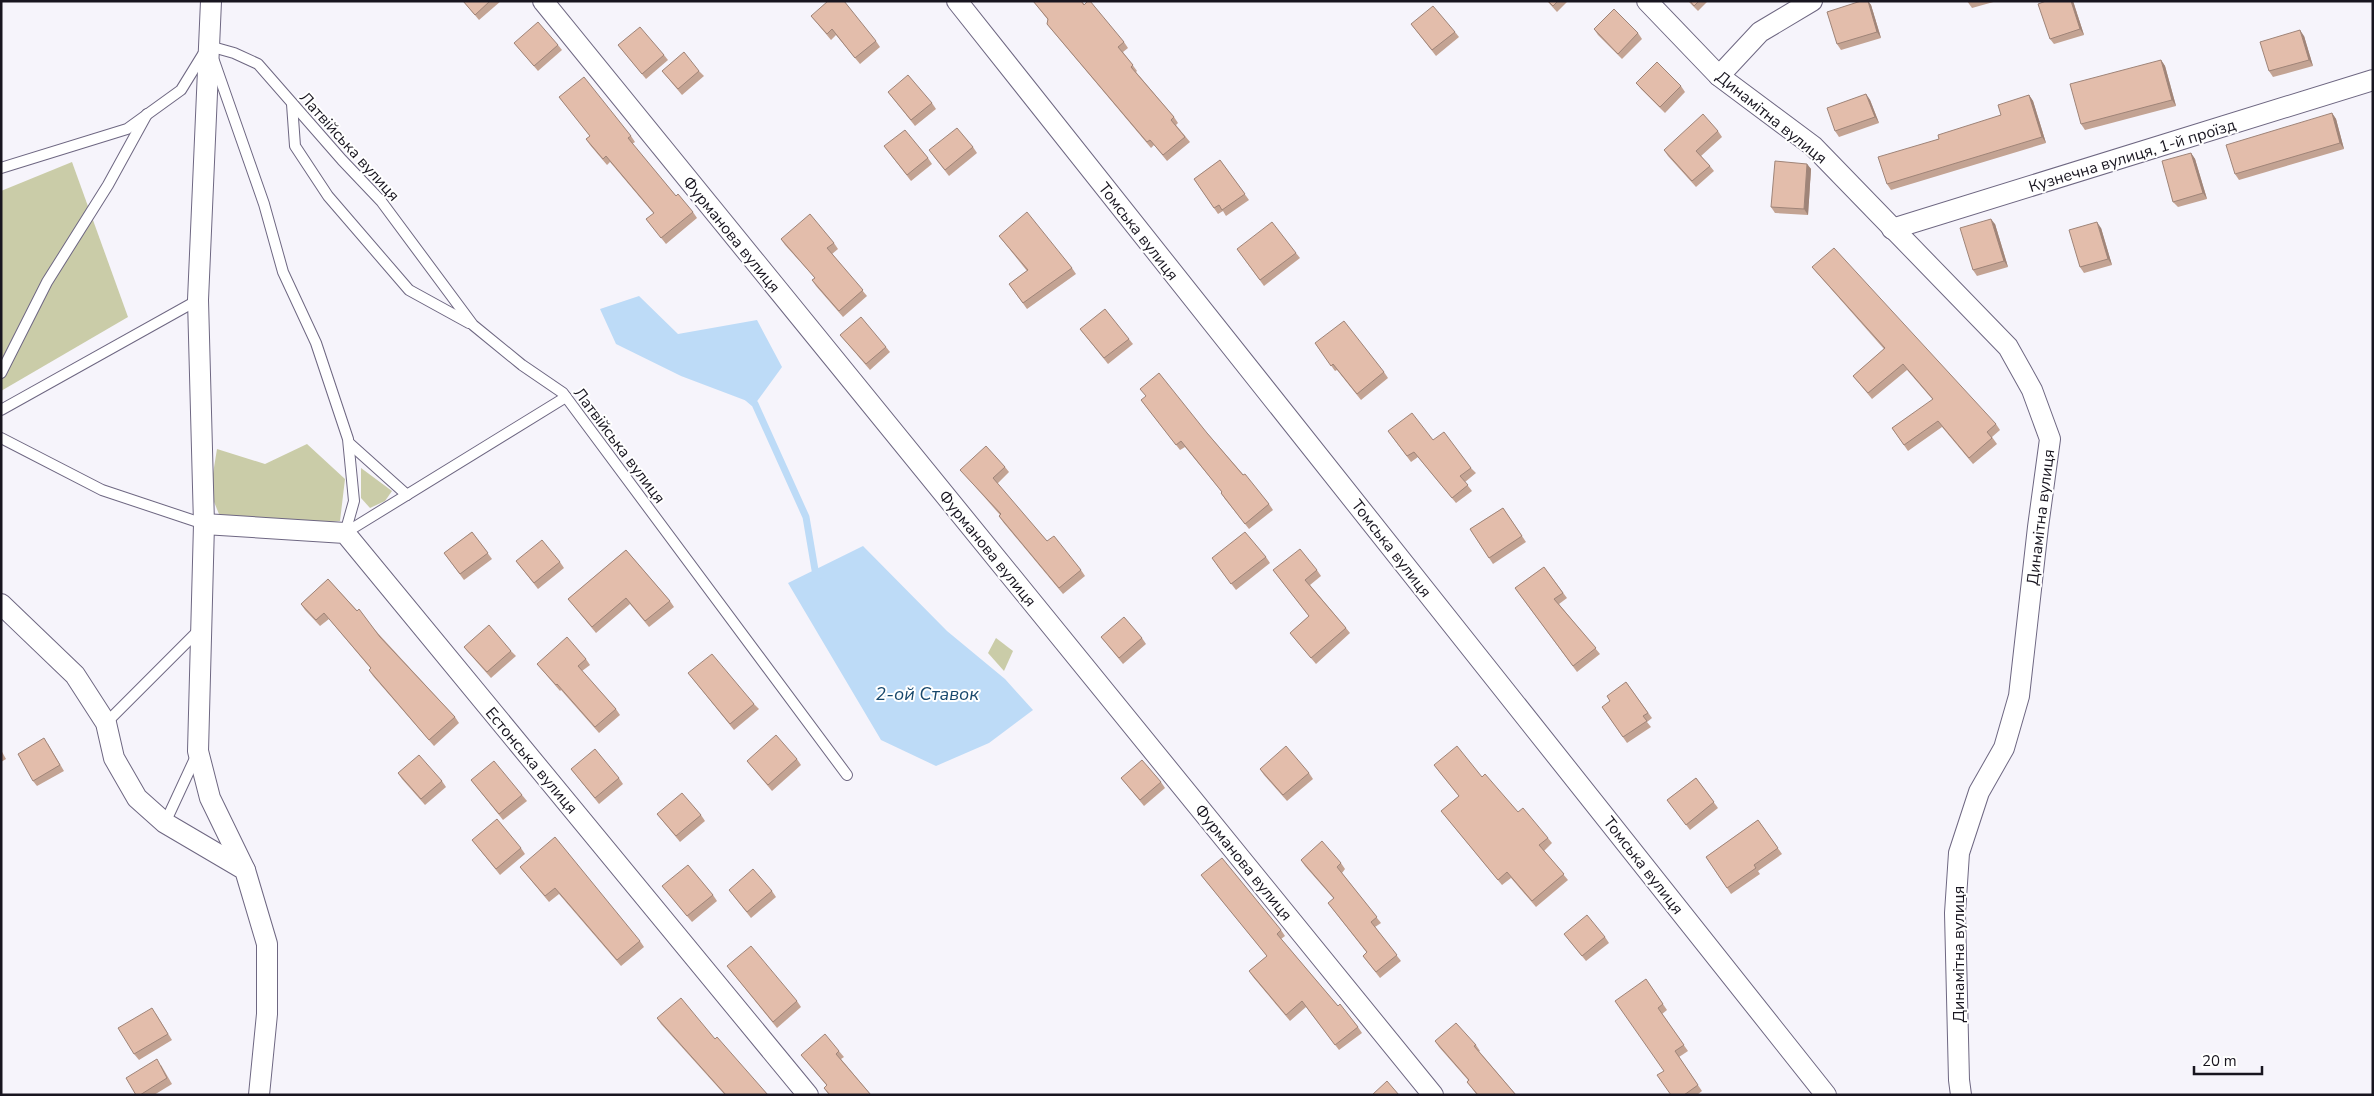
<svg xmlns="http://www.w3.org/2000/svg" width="2374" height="1096" font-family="'Nunito Sans',sans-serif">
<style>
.green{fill:#cacca8}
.water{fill:#bddbf7}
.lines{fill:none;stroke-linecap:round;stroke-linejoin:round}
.stream{stroke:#bddbf7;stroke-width:7}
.lane-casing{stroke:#6e6782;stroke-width:12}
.street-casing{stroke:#6e6782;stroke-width:22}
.lane{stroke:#fff;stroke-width:10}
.street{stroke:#fff;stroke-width:20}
.wall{fill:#c3a393}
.shaded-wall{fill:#9f8478}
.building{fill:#e3bdab;stroke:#9f8478}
.labels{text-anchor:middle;stroke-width:4;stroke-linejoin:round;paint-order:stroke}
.street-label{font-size:16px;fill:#18151f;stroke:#fff}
.water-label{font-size:18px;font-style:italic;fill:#18486c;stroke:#fff}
</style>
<rect width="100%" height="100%" fill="#f6f4fb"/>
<g class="green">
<path d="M72 162 128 317 1 391V191Z"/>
<path d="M307 444 345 479 340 521 291 526 221 519 210 492 217 449 265 464Z"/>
<path d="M361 468 392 491 385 501 370 508 361 498Z"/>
<path d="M996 638 1013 651 1004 671 988 653Z"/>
</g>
<g class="water">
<path d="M639 296 678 334 757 320 782 367 755 404 681 376 616 344 600 309Z"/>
<path d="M863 546 947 631 1005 679 1033 710 989 743 936 766 881 740 788 583Z"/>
</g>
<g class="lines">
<path class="stream" d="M748 398 755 404 806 517 815 570 820 575"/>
<g class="lane-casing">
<g id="lane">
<path d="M209 46 234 53 258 64 342 160 381 201 473 325 522 365 563 393 847 775"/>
<path d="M214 61 264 204 283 272 316 343 348 439 354 501 345 533"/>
<path d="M292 104 295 146 328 196 409 290 469 323"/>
<path d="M1 168 127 129 181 90 205 51"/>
<path d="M1 373 47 282 108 185 147 114"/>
<path d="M1 410 198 300"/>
<path d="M1 438 102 490 204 524"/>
<path d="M349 443 407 495"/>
<path d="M345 533 566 397"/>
<path d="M106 723 199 630"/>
<path d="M165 823 197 754"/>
</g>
</g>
<g class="street-casing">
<g id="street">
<path d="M211 1 198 300 204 524 198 751 210 798 245 870"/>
<path d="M543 1 1433 1095"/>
<path d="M957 1 1826 1095"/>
<path d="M1647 1 1719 76 1813 146 2008 347 2032 390 2050 439 2038 527 2019 696 2004 748 1979 792 1959 853 1955 913 1959 1080 1961 1095"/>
<path d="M1719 76 1760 32 1812 1"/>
<path d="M1892 229 2373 80"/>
<path d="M204 524 345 533 808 1095"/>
<path d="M1 604 75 675 106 723 114 758 137 798 165 823 245 870 267 944V1014L259 1095"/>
</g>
</g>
<use href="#lane" class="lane"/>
<use href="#street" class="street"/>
</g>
<g class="wall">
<path d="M463 1H501L479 20Z"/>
<path d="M1033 1H1081L1124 42 1128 48 1123 52 1137 71 1136 72 1174 117 1178 123 1176 125 1190 142 1167 161 1154 145 1151 148 1051 29 1047 24 1048 20Z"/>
<path d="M1547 1H1568L1557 12Z"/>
<path d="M1688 1H1708L1698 11Z"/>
<path d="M1861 1H1868L1871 5 1881 38 1841 50 1837 44Z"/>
<path d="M1967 1H1997L1972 8Z"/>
<path d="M2073 1 2084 35 2054 44 2050 39Z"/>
<path d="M811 16 876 41 880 47 860 64 836 35 831 40Z"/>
<path d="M1411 24 1455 32 1459 37 1436 56Z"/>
<path d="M1594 29 1638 33 1642 39 1622 59 1598 35Z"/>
<path d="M2304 36 2313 66 2273 77 2269 71Z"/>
<path d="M514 43 558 45 562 50 538 71Z"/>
<path d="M618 45 664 55 668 60 646 79Z"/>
<path d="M2161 60 2165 66 2176 106 2085 130 2081 124Z"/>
<path d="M662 71H699L704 76 682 95Z"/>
<path d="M1636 83 1681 86 1685 92 1665 113 1641 89Z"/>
<path d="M888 92 932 103 936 109 915 126Z"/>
<path d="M1866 94 1870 100 1879 123 1839 137 1835 131Z"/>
<path d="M2029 95 2033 101 2046 143 1891 190 1887 184 1939 139 2001 115Z"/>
<path d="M559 97 631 136 635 142 632 144 676 196 693 212 697 218 666 244 646 219 654 214 610 162 607 165 590 145 586 139 590 136Z"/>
<path d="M2332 113 2336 119 2344 149 2239 180 2235 174Z"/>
<path d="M1718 131 1722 137 1701 156 1710 166 1714 171 1696 187 1668 156 1664 150Z"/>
<path d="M884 146 928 158 932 164 911 181Z"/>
<path d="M973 147 977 153 949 176 929 150Z"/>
<path d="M2191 153 2195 159 2207 199 2178 207 2173 202Z"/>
<path d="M1220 160 1249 200 1226 216 1223 211 1218 214 1194 179Z"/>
<path d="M1807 164 1811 169 1808 215 1775 213 1771 207Z"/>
<path d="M1995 224 2008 267 1977 276 1973 270Z"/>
<path d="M2101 228 2112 265 2084 273 2080 267Z"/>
<path d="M999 236 1072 268 1076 274 1027 309 1009 284 1027 271Z"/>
<path d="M781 239 834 243 838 249 832 254 867 296 843 317 816 286 812 280 815 278 785 245Z"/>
<path d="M1237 249 1296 253 1300 258 1264 286Z"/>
<path d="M1812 267 1996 424 2000 430 1992 437 1997 444 1973 464 1942 427 1908 451 1892 428 1933 400 1907 370 1872 399 1853 376 1884 349 1817 273Z"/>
<path d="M1080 329 1129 339 1133 344 1108 364Z"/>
<path d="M840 335 886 347 890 352 870 370Z"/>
<path d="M1315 343 1384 372 1388 378 1361 400 1337 370 1335 371Z"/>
<path d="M1141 400 1207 433 1269 504 1273 510 1249 529 1225 499 1221 493 1222 492 1185 447 1180 450Z"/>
<path d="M1388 431 1433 440 1471 468 1476 473 1465 482 1472 491 1456 503 1418 457 1411 462Z"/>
<path d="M1005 467 1009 472 997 484 1047 541 1081 570 1085 576 1063 594 1003 522 999 516 1000 515 965 475 960 470Z"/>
<path d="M1503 508 1526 542 1493 564 1470 529Z"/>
<path d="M472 532 492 559 464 580 444 553Z"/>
<path d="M626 550 670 601 674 607 649 627 630 604 596 633 568 599Z"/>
<path d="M1266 557 1270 563 1236 590 1216 564Z"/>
<path d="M516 561 560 562 564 568 538 589Z"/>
<path d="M1544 567 1567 598 1559 604 1600 654 1577 672 1515 588Z"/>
<path d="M1273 570H1317L1321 576 1310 585 1346 628 1350 633 1316 664 1290 633 1309 616Z"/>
<path d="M328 579 455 717 459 723 434 746 373 676 369 670 371 669 329 619 320 626 305 610 301 604Z"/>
<path d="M1101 637 1142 638 1146 644 1123 664Z"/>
<path d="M464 647 511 651 516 656 491 678 468 652Z"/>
<path d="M586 659 590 665 582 671 616 709 620 715 599 733 561 690 560 691 537 664Z"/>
<path d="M688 673 754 704 759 709 734 730Z"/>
<path d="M1626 682 1652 718 1647 722 1651 727 1627 743 1602 707 1610 701Z"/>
<path d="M48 744 64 771 37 786 33 781Z"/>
<path d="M1 750 6 759 1 762Z"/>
<path d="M797 759 801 765 772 791 747 761Z"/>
<path d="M1434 765 1482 777 1518 812 1548 838 1552 843 1544 851 1568 880 1536 907 1511 878 1502 885 1441 811 1459 796Z"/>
<path d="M571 769 619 778 623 784 599 804Z"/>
<path d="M1260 769 1309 773 1313 779 1287 801 1264 775Z"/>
<path d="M398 773 442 781 446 787 425 805 402 779Z"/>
<path d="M1121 778 1161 782 1165 788 1144 806Z"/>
<path d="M1696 778 1718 808 1690 830 1667 800Z"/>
<path d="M471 780 522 795 527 801 503 820Z"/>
<path d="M657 814 701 815 705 821 680 842Z"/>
<path d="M1758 820 1782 854 1758 871 1760 874 1731 894 1706 857Z"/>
<path d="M472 840 521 848 525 854 500 875Z"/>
<path d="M1301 860 1341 863 1345 869 1342 873 1381 923 1375 927 1401 961 1380 978 1363 956 1367 953 1328 903 1334 899 1305 866Z"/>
<path d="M520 867 640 941 644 947 621 966 559 894 549 902Z"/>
<path d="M1201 875 1281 930 1285 936 1281 939 1338 1006 1358 1027 1362 1033 1339 1050 1306 1007 1290 1021 1253 977 1249 971 1267 956Z"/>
<path d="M662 886 713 895 717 901 692 922Z"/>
<path d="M729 890 772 891 776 897 751 918Z"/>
<path d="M1564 934 1605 937 1609 943 1586 961Z"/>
<path d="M727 966 797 1001 801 1007 777 1028Z"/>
<path d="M1646 979 1667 1010 1662 1014 1688 1051 1679 1057 1702 1091 1697 1095H1671L1664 1071Z"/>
<path d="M156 1014 172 1040 139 1060 134 1054Z"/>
<path d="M657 1018 715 1039 768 1095H725L661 1024Z"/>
<path d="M1435 1041 1476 1045 1480 1051H1479L1516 1095H1477L1467 1082 1468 1080 1439 1047Z"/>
<path d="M839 1051 844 1057 841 1059 871 1095H829L824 1088 827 1086 801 1055Z"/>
<path d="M161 1065 172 1084 154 1095H136Z"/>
</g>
<g class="shaded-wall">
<path d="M1868 1 1871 5 1881 38 1877 32Z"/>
<path d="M2071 1H2073L2084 35 2080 29Z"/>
<path d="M2300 30 2304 36 2313 66 2309 60Z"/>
<path d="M2161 60 2165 66 2176 106 2172 100Z"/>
<path d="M1866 94 1870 100 1879 123 1875 117Z"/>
<path d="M2029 95 2033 101 2046 143 2042 137Z"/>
<path d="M2332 113 2336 119 2344 149 2340 143Z"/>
<path d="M2191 153 2195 159 2207 199 2203 193Z"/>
<path d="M1807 164 1811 169 1808 215 1804 209Z"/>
<path d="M1991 219 1995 224 2008 267 2004 261Z"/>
<path d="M2097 222 2101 228 2112 265 2108 259Z"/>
</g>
<g class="building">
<path d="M463 1H490L475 15Z"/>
<path d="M828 1H844L876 41 855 58 832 29 827 34 811 16Z"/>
<path d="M1033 1H1081L1084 5 1088 1H1090L1124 42 1118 47 1133 65 1131 67 1174 117 1171 120 1185 137 1163 155 1150 140 1147 142 1047 24 1048 19Z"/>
<path d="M1548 1H1558L1553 6Z"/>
<path d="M1690 1H1699L1694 6Z"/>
<path d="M1861 1H1868L1877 32 1837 44 1827 12Z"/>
<path d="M2046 1H2071L2080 29 2050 39 2038 4Z"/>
<path d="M1433 6 1455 32 1432 50 1411 24Z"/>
<path d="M1614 9 1638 33 1618 54 1594 29Z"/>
<path d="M538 22 558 45 534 66 514 43Z"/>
<path d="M640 27 664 55 642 74 618 45Z"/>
<path d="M2300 30 2309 60 2269 71 2260 42Z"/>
<path d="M684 52 699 71 678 89 662 71Z"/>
<path d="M2161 60 2172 100 2081 124 2070 84Z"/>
<path d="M1657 62 1681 86 1660 107 1636 83Z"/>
<path d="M908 75 932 103 911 120 888 92Z"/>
<path d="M584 77 631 136 628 138 676 196 678 194 693 212 661 238 646 219 654 213 606 156 603 159 586 139 590 136 559 97Z"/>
<path d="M1866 94 1875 117 1835 131 1827 108Z"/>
<path d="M2029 95 2042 137 1887 184 1878 157 1939 139 1938 135 2001 115 1998 105Z"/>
<path d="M2332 113 2340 143 2235 174 2226 145Z"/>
<path d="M1703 114 1718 131 1696 151 1710 166 1692 181 1664 150Z"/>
<path d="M957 128 973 147 945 170 929 150Z"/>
<path d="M905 130 928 158 907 175 884 146Z"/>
<path d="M2191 153 2203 193 2173 202 2162 161Z"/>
<path d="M1220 160 1245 194 1222 210 1219 205 1214 208 1194 179Z"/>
<path d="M1775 161 1807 164 1804 209 1771 207Z"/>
<path d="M1027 212 1072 268 1023 303 1009 284 1028 270 999 236Z"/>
<path d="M810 214 834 243 827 248 863 290 839 311 812 280 815 278 781 239Z"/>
<path d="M1991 219 2004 261 1973 270 1960 228Z"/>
<path d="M1272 222 1296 253 1260 280 1237 249Z"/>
<path d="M2097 222 2108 259 2080 267 2069 230Z"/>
<path d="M1834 248 1996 424 1987 432 1992 438 1969 458 1938 421 1904 445 1892 428 1933 399 1903 364 1868 393 1853 376 1885 348 1812 267Z"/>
<path d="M1105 309 1129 339 1104 358 1080 329Z"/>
<path d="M861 317 886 347 866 364 840 335Z"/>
<path d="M1344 321 1384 372 1357 394 1333 364 1331 366 1315 343Z"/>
<path d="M1159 373 1207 433 1243 475 1245 474 1269 504 1245 524 1221 493 1222 492 1181 441 1176 445 1141 400 1146 396 1140 389Z"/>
<path d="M1412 413 1433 440 1444 432 1471 468 1460 476 1468 485 1452 498 1414 452 1407 456 1388 431Z"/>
<path d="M986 446 1005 467 993 478 1047 541 1054 536 1081 570 1059 588 999 516 1001 514 960 470Z"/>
<path d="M1503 508 1522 536 1489 558 1470 529Z"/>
<path d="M472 532 488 553 460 574 444 553Z"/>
<path d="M1245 532 1266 557 1231 584 1212 558Z"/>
<path d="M542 540 560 562 534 583 516 561Z"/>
<path d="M1300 549 1317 570 1305 580 1346 628 1311 658 1290 633 1309 616 1273 570Z"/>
<path d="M626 550 670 601 645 621 626 598 592 627 568 599Z"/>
<path d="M1544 567 1563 593 1554 599 1596 648 1573 666 1515 588Z"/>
<path d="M328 579 357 611 359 609 380 637 455 717 429 740 369 670 371 668 324 613 316 620 301 604Z"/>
<path d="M1124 617 1142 638 1119 658 1101 637Z"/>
<path d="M489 625 511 651 487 672 464 647Z"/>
<path d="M567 637 586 659 578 666 616 709 595 727 557 684 556 685 537 664Z"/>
<path d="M712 654 754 704 730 724 688 673Z"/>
<path d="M1626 682 1648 713 1643 716 1647 721 1623 737 1602 707 1610 701 1607 696Z"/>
<path d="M776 735 797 759 768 785 747 761Z"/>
<path d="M44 738 60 765 33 781 18 754Z"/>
<path d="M1286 746 1309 773 1283 795 1260 769Z"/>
<path d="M1457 746 1482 777 1485 774 1518 812 1523 808 1548 838 1539 845 1564 874 1532 901 1507 872 1498 880 1441 811 1459 796 1434 765Z"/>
<path d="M595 749 619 778 595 798 571 769Z"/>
<path d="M419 755 442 781 421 799 398 773Z"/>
<path d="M1142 760 1161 782 1140 800 1121 778Z"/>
<path d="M494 761 522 795 499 814 471 780Z"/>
<path d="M1696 778 1714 802 1686 825 1667 800Z"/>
<path d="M682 793 701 815 676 836 657 814Z"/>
<path d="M497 819 521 848 496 869 472 840Z"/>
<path d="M1758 820 1778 848 1754 865 1756 868 1727 888 1706 857Z"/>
<path d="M555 837 640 941 617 960 555 888 545 896 520 867Z"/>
<path d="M1322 841 1341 863 1337 867 1377 917 1371 922 1397 955 1376 972 1363 956 1367 952 1328 903 1334 898 1301 860Z"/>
<path d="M1222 858 1281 930 1277 934 1338 1006 1340 1004 1358 1027 1335 1045 1302 1001 1286 1015 1249 971 1267 956 1201 875Z"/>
<path d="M688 865 713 895 687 916 662 886Z"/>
<path d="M753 869 772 891 747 912 729 890Z"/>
<path d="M1587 915 1605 937 1582 956 1564 934Z"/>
<path d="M751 946 797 1001 773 1022 727 966Z"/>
<path d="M1646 979 1663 1004 1658 1008 1684 1045 1675 1051 1698 1085 1684 1095H1671L1657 1075 1664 1071 1615 1001Z"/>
<path d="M681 998 715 1039 717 1037 768 1095H726L657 1018Z"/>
<path d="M152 1008 168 1034 134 1054 118 1028Z"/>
<path d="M1456 1023 1476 1045 1474 1046 1516 1095H1478L1467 1082 1469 1080 1435 1041Z"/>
<path d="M825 1034 839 1051 836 1054 871 1095H830L824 1088 827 1085 801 1055Z"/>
<path d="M157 1059 167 1078 140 1095H136L126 1078Z"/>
<path d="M1387 1081 1399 1095H1372Z"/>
</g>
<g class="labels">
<g class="street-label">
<text transform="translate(1772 117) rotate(39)" y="6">Динамітна вулиця</text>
<text transform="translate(350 146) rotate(48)" y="6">Латвiйська вулиця</text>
<text transform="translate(2132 155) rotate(-17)" y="6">Кузнечна вулиця, 1-й проїзд</text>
<text transform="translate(1139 231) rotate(52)" y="6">Томська вулиця</text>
<text transform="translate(732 234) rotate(51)" y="6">Фурманова вулиця</text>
<text transform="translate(620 445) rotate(53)" y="6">Латвiйська вулиця</text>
<text transform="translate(2040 517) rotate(-83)" y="6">Динамітна вулиця</text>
<text transform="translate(988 548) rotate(51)" y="6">Фурманова вулиця</text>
<text transform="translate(1392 548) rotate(52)" y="6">Томська вулиця</text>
<text transform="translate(532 760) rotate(50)" y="6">Естонська вулиця</text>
<text transform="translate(1244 862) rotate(51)" y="6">Фурманова вулиця</text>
<text transform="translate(1644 865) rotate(52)" y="6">Томська вулиця</text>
<text transform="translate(1958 954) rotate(-90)" y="6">Динамітна вулиця</text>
</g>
<g class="water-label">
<text x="927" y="700">2-ой Ставок</text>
</g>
</g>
<rect width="2374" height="1096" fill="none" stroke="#18151f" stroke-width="5"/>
<path d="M2194 1066v8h68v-8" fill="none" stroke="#18151f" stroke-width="2.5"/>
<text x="2202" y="1066" font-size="15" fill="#18151f" stroke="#ffffff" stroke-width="4" paint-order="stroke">20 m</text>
</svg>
